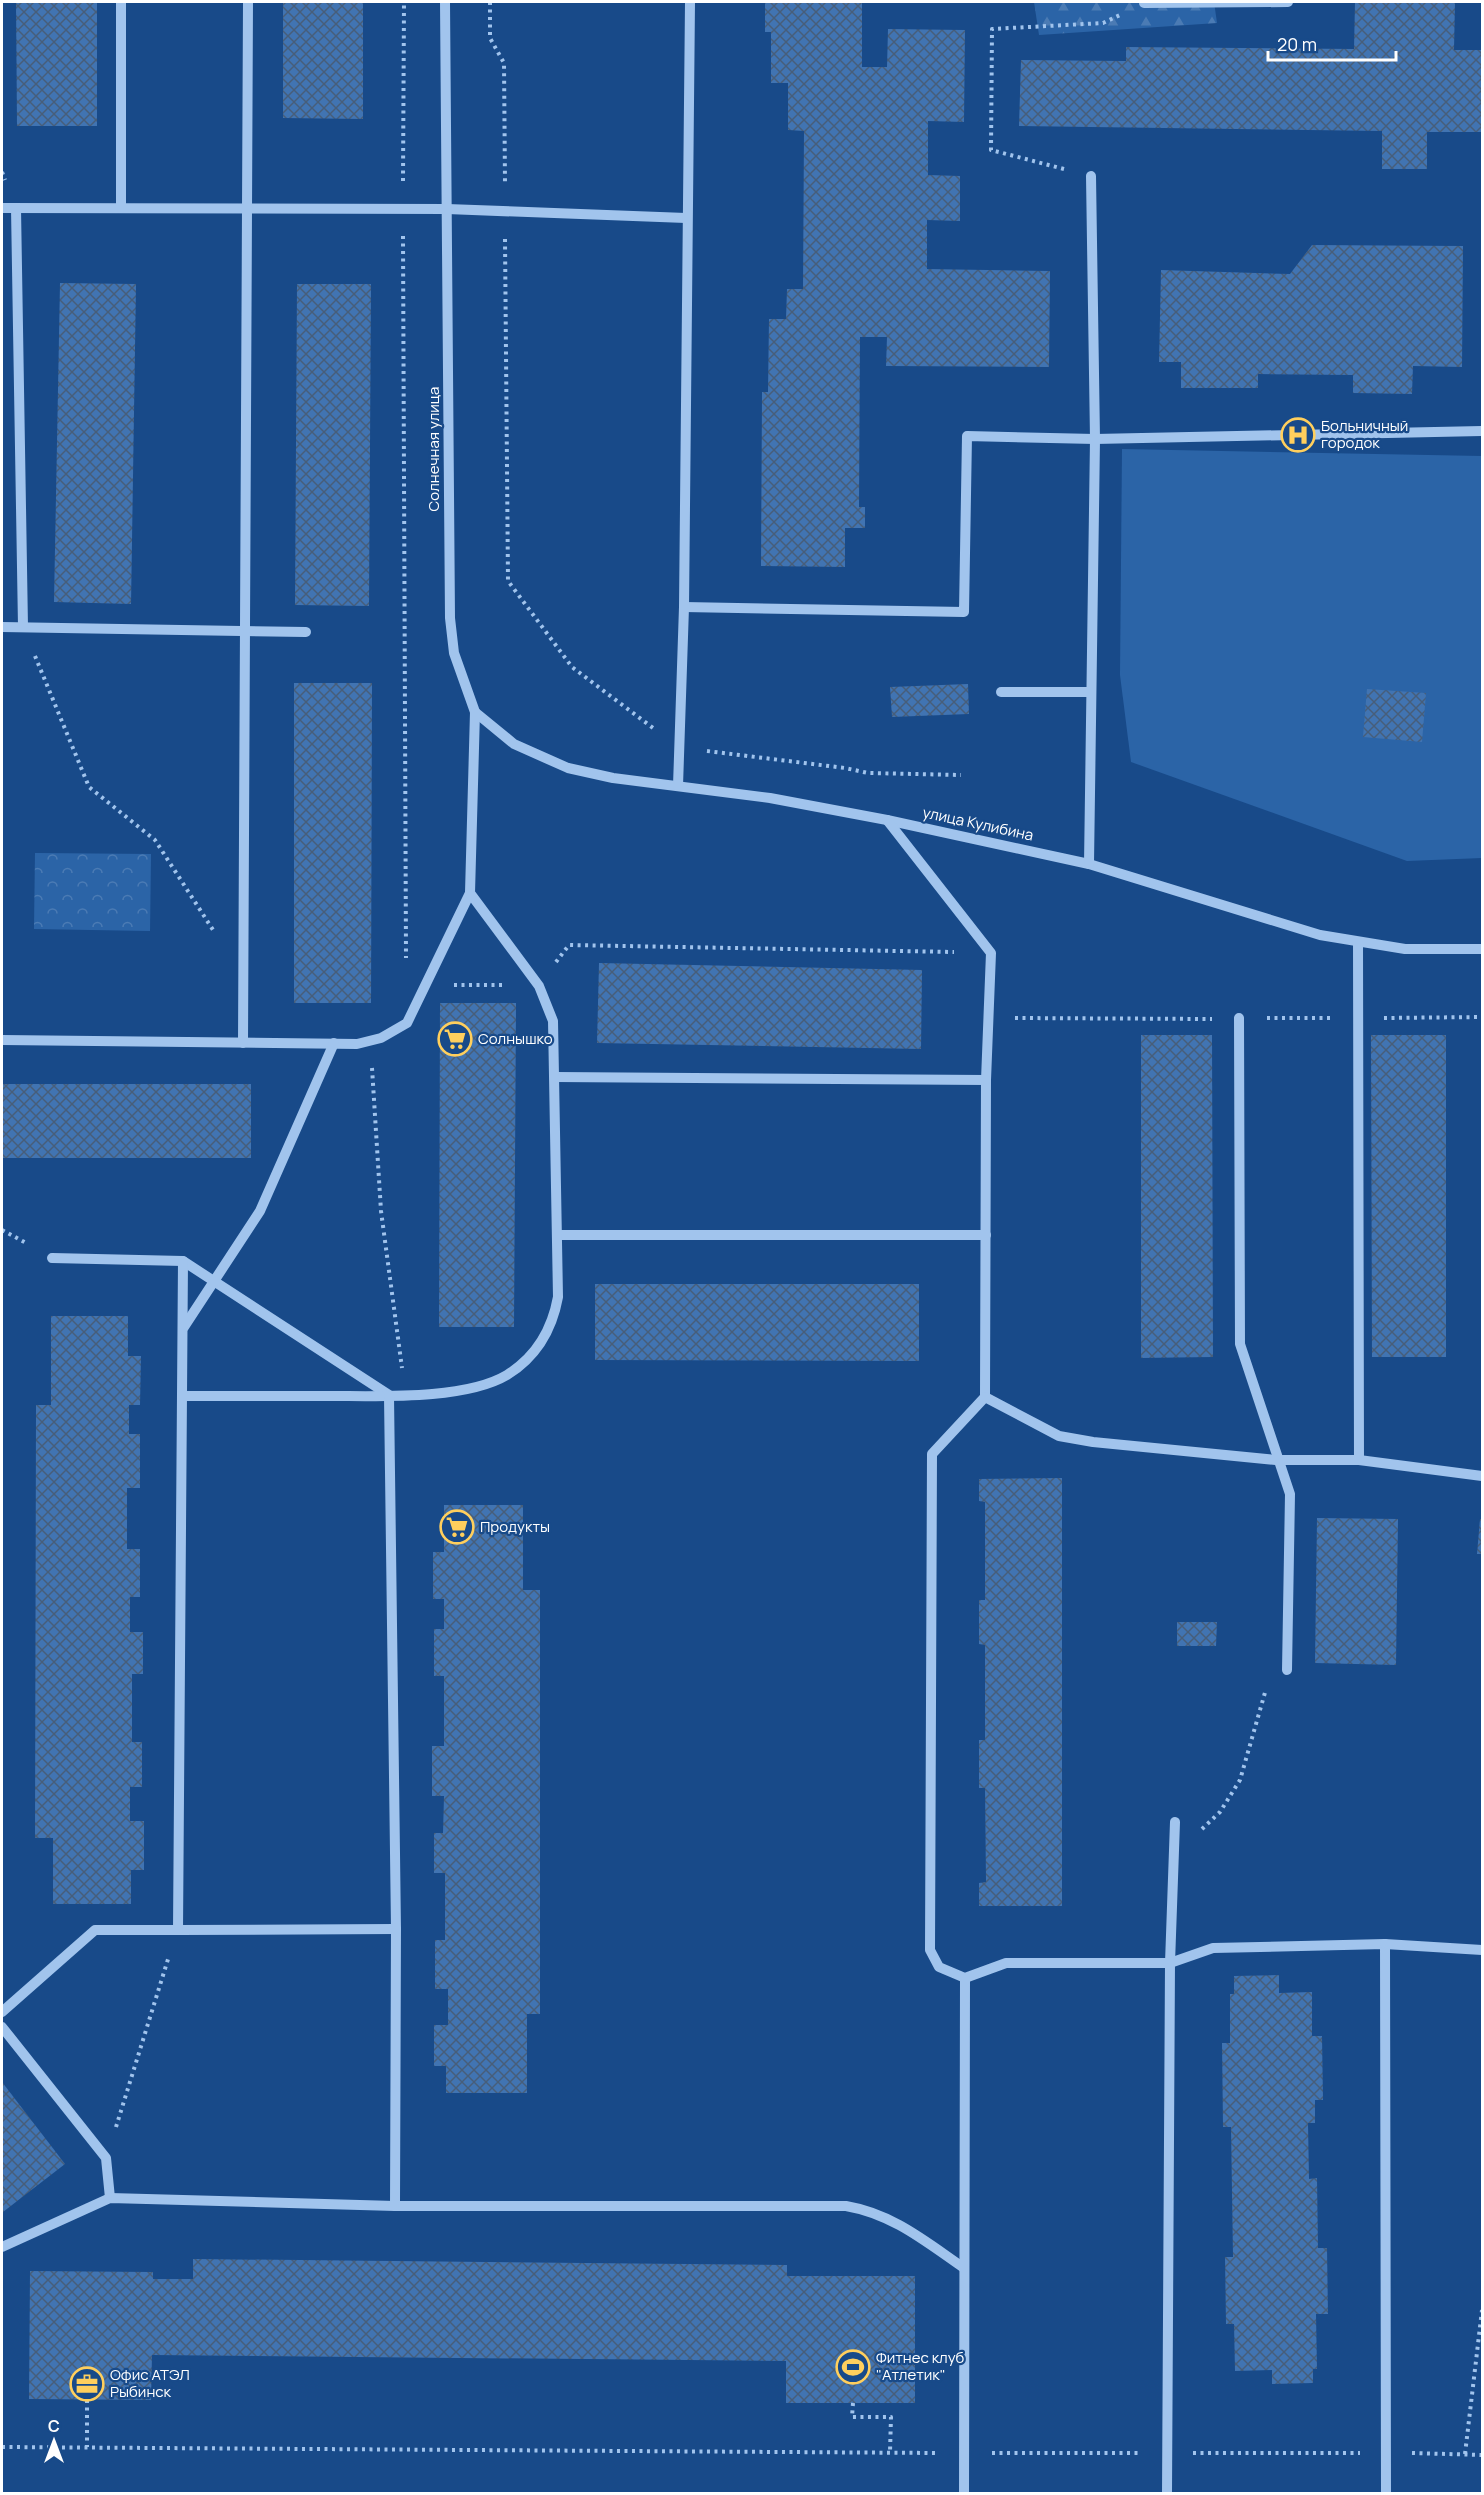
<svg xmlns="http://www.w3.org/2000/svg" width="1484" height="2495" font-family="Manrope,sans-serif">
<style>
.grass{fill:#2b64a7}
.forest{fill:url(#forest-firs)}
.park{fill:url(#park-crowns)}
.building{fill:url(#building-cross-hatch)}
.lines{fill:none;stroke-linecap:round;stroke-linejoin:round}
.path{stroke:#a1c4ed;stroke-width:4;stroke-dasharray:3 4.5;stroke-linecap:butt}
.minor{stroke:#a1c4ed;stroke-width:10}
.labels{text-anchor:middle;stroke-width:4.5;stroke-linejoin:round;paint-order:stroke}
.poi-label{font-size:15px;fill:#fff;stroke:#184a89;text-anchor:start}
.street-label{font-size:15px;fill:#fff;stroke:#184a89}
</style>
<defs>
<pattern id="forest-firs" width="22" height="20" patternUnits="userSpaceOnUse" patternTransform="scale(1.5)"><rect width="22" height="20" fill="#2b64a7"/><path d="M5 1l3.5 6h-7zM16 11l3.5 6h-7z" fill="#4b7bb4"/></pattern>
<pattern id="park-crowns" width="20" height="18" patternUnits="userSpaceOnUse" patternTransform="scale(1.5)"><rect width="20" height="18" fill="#2b64a7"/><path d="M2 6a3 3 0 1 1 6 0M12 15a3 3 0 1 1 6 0" fill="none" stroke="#4b7bb4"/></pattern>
<pattern id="building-cross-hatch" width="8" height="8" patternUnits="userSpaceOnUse" patternTransform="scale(1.5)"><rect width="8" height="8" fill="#4174b2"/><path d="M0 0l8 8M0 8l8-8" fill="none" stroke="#475e7a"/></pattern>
</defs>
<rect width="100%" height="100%" fill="#184a89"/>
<path class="grass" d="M1122 449 1482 456V858L1407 861 1131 762 1120 675Z"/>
<path class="forest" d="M1034 2H1214L1217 23 1039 35Z"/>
<path class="park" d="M35 853 151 854 150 931 34 929Z"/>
<g class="building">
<path d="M16 2H97V126H17Z"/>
<path d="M283 2H363V119L283 118Z"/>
<path d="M765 2H862V67H887L888 29 965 30 964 122 928 121V175L960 176V221L927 220V269L1050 271 1049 367 886 366 887 337H860L859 507H865V528H845V567L761 566 762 392H768L769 319H786L787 289H803L804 131 788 130V83H771V32H765Z"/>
<path d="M1355 2H1455L1454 50H1482V132H1427V169H1382V131L1019 126 1021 60 1126 61V47L1354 49Z"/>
<path d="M1312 245 1463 246 1462 367 1413 366 1412 394 1353 393V375L1258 374V388H1181V362H1159L1161 270 1290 274Z"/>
<path d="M60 283 136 284 131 604 54 602Z"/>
<path d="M297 284H371L369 606 295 605Z"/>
<path d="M294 683H372L371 1003H294Z"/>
<path d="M968 684 969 714 892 717 890 687Z"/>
<path d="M1367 689 1426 693 1422 742 1363 737Z"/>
<path d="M599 963 922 970 921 1049 597 1043Z"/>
<path d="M440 1003H516L514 1327H439Z"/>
<path d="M1141 1035H1212L1213 1357 1141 1358Z"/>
<path d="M1371 1035H1446V1357H1372Z"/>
<rect x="2" y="1084" width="249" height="74"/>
<path d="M595 1284H919V1361L595 1360Z"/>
<path d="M51 1316H128V1356H141L140 1405H129V1434H140V1488H127V1549H140V1597H130V1632H143V1674H132V1742H142V1787H130V1821H144V1870H131V1904H53V1838H35L36 1405H51Z"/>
<path d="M1062 1478V1906H979V1883L986 1882 985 1788H979V1740H985V1645L979 1644V1600H985V1502L979 1501V1479Z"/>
<path d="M444 1505H523V1590H540V2014H527V2093H446V2066H434V2025H448V1989H435V1940H445V1873H434V1833H443L444 1796H432V1746H444V1676H434V1629H444V1599H433V1552H444Z"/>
<path d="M1317 1518 1398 1519 1396 1665 1315 1663Z"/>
<path d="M1480 1519H1482V1554H1477Z"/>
<path d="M1177 1622H1217L1216 1646H1177Z"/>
<path d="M1279 1975V1993L1312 1992V2036H1322L1323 2100H1315V2123H1308L1309 2179 1317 2178 1318 2248H1327L1328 2314H1316L1317 2369H1313V2383L1272 2384V2370L1235 2371 1234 2324H1226L1225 2257H1233L1231 2127H1223L1222 2043H1230V1994H1234V1976Z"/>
<path d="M2 2082 65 2164 3 2212 2 2210Z"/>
<path d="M193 2259 787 2265V2276H915V2403H786V2361L152 2355 151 2400 29 2399 30 2271 153 2272V2279H193Z"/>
</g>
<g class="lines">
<g class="path">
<path d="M490 2V38L504 63 505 183"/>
<path d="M1064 169 991 150 992 29 1103 23 1122 14"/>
<path d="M2 172 5 180"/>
<path d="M403 181 404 2"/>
<path d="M403 236 406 958"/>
<path d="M505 239 508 581 572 667 653 728"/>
<path d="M35 656 89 787 155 840 215 933"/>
<path d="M707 751 845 768 868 773 961 775"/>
<path d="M556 962 569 945 954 952"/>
<path d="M454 985H504"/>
<path d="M1015 1018 1212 1019"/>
<path d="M1267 1018H1332"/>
<path d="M1384 1018 1482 1017"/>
<path d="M372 1068 381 1211 402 1368"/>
<path d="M2 1230 28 1244"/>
<path d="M1202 1829 1220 1812 1240 1780 1266 1689"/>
<path d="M116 2127 169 1956"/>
<path d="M87 2400V2447"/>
<path d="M853 2403 852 2417H891L890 2452"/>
<path d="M2 2447 937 2453"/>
<path d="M992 2453H1141"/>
<path d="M1193 2453H1360"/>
<path d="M1412 2453 1482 2455"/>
<path d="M1465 2454 1482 2310"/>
</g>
<g class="minor">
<path d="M1144 3 1288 2"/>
<path d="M2 208 447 209 686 218"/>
<path d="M16 208 23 627"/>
<path d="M121 208V2"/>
<path d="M684 607 964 612 967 436 1095 439 1482 431"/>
<path d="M2 627 306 632"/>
<path d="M1001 692H1090"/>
<path d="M475 712 514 744 568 768 613 778 770 798 887 820 1089 864 1320 935 1405 949H1482"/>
<path d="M678 786 684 607 690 2"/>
<path d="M887 820 991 953 986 1080 985 1397 932 1454 930 1950 939 1967 965 1978 1006 1963H1170L1213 1948 1385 1944 1386 2494"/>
<path d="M1089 864 1095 439 1091 176"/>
<path d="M1358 942 1359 1460"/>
<path d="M1239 1018 1240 1344 1290 1494 1287 1670"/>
<path d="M2 1040 357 1044 381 1038 407 1023 470 893 475 712 454 653 450 618 445 2"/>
<path d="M243 1043 248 2"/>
<path d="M555 1077 986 1080"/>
<path d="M558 1235H986"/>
<path d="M52 1258 183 1261 389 1395"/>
<path d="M183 1261 178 1930 396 1929"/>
<path d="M184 1327 260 1211 334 1043"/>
<path d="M184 1396C233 1396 282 1396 331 1396 379 1396 465 1400 507 1375 536 1357 552 1330 558 1297L553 1021 539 986 470 893"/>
<path d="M389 1396 396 1929 395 2206"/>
<path d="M985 1397 1059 1436 1093 1442 1276 1460H1359L1482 1476"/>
<path d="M1385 1944 1482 1950"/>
<path d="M2 2012 95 1930H178"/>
<path d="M2 2027 106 2158 110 2198"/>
<path d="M2 2247 110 2198 395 2206H846C893 2214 926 2242 964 2268"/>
<path d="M964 2494 965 1978"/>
<path d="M1167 2494 1170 1963 1175 1822"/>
</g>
</g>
<defs>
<g id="hospital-ring" transform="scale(1.725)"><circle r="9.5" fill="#184a89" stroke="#ffcf5d" stroke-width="1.5"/><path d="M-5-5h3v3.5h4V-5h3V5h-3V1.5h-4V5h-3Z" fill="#ffcf5d"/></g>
<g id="supermarket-ring" transform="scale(1.725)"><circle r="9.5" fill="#184a89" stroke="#ffcf5d" stroke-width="1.5"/><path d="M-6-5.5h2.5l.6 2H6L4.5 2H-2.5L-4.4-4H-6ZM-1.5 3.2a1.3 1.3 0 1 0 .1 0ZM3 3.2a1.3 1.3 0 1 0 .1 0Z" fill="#ffcf5d"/></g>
<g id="stadium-ring" transform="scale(1.725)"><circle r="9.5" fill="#184a89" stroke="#ffcf5d" stroke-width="1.5"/><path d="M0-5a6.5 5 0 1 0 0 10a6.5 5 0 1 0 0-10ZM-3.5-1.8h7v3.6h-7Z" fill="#ffcf5d"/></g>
<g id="office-ring" transform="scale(1.725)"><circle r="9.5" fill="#184a89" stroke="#ffcf5d" stroke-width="1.5"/><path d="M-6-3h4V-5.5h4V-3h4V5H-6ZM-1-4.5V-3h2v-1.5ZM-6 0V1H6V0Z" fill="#ffcf5d"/></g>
</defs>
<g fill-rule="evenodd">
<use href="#hospital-ring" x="1298" y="435"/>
<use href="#supermarket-ring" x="455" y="1039"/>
<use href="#supermarket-ring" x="457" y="1527"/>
<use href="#stadium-ring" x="853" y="2367"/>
<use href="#office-ring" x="87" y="2384"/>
</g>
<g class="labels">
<g class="poi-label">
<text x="1321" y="431">Больничный<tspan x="1321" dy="17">городок</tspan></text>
<text x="478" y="1044">Солнышко</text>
<text x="480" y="1532">Продукты</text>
<text x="876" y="2363">Фитнес клуб<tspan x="876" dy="17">"Атлетик"</tspan></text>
<text x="110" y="2380">Офис АТЭЛ<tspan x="110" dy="17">Рыбинск</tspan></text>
</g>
<g class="street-label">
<text transform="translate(434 449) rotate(-90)" y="5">Солнечная улица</text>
<text transform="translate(978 824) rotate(12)" y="5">улица Кулибина</text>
</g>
</g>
<rect width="1484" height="2495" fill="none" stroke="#ffffff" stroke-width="6"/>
<g transform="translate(54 2441)" stroke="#184a89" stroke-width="4.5" paint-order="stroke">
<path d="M0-4.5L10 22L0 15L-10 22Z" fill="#ffffff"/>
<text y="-9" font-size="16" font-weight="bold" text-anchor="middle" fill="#ffffff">С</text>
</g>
<path d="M1268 51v9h128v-9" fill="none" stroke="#ffffff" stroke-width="3"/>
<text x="1277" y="51" font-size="18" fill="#ffffff" stroke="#184a89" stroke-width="4.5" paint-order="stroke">20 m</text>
</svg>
